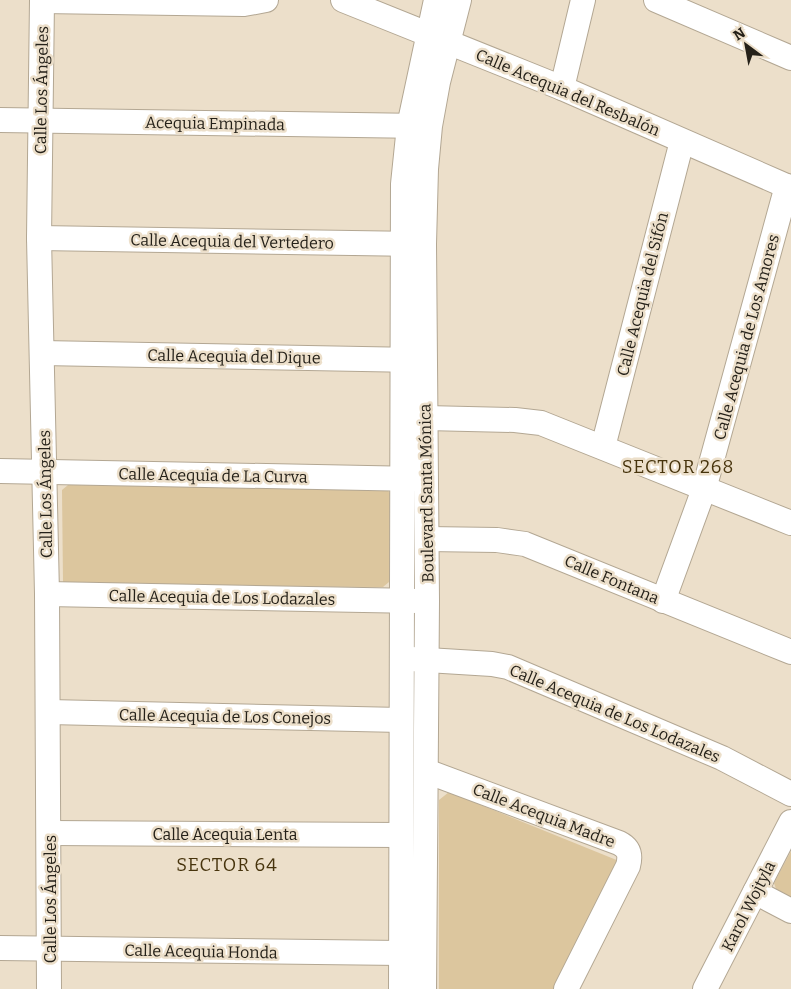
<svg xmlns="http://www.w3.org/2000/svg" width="791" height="989" font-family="Bitter,serif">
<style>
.green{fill:#dcc69e}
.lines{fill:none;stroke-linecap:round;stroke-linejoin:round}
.minor-casing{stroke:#b3a793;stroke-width:26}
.minor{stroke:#fff;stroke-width:24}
.labels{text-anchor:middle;stroke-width:5;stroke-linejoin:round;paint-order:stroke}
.street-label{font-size:16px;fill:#252119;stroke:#ecdfca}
.neighbourhood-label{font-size:18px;letter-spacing:1px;fill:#47340d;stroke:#ecdfca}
</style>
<rect width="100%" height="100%" fill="#ecdfca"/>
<g class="green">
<path d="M68 485 385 487 390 493 389 582 383 587 68 586 63 582 62 490Z"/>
<path d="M449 792 619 861 553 989H439V800Z"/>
<path d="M791 851V897L776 889 774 883Z"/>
</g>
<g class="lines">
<g class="minor-casing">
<g id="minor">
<path d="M42 0 39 238 47 594 49 989"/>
<path d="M343 0 562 88 791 188"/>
<path d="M656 0 791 58"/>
<path d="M42 1 244 4 266 0"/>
<path d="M562 88 583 0"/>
<path d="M0 120 423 126"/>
<path d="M39 238 417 244"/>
<path d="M42 353 416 360"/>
<path d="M426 418 515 420 541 423 791 523"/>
<path d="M603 447 682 141"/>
<path d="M0 471 418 479"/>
<path d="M427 539 497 540 525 544 791 652"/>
<path d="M47 594 418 601"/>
<path d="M663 601 704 489 787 186"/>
<path d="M411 659 492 664 508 667 722 758 791 794"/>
<path d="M49 712 401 720"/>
<path d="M426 771 619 843C629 848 631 855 628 866L566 989"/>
<path d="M50 833 401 835"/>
<path d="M755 892 791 911"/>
<path d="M0 948 401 953"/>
<path d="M401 989 403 184 409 126 436 0"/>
<path d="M424 989 427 601 424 244 426 169 430 126 438 82 459 0"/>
<path d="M705 989 791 822"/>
</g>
</g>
<use href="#minor" class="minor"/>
</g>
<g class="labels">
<g class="street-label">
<text transform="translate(41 90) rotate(-89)" y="6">Calle Los Ángeles</text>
<text transform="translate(568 92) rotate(23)" y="6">Calle Acequia del Resbalón</text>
<text transform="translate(215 123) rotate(1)" y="6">Acequia Empinada</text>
<text transform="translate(232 241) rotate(1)" y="6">Calle Acequia del Vertedero</text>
<text transform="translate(642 294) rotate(-76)" y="6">Calle Acequia del Sifón</text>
<text transform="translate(746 337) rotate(-75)" y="6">Calle Acequia de Los Amores</text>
<text transform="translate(234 356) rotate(1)" y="6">Calle Acequia del Dique</text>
<text transform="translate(213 475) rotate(1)" y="6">Calle Acequia de La Curva</text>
<text transform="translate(426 493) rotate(-91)" y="6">Boulevard Santa Mónica</text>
<text transform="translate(45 494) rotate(-91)" y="6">Calle Los Ángeles</text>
<text transform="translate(612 579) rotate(23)" y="6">Calle Fontana</text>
<text transform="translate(222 597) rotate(1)" y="6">Calle Acequia de Los Lodazales</text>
<text transform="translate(615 713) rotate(23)" y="6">Calle Acequia de Los Lodazales</text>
<text transform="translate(225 716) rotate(1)" y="6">Calle Acequia de Los Conejos</text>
<text transform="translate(544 815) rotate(21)" y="6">Calle Acequia Madre</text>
<text x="225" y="840">Calle Acequia Lenta</text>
<text transform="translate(50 899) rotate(-90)" y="6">Calle Los Ángeles</text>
<text transform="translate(748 906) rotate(-63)" y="6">Karol Wojtyla</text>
<text transform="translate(201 951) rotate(1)" y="6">Calle Acequia Honda</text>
</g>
<g class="neighbourhood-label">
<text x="678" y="473">SECTOR 268</text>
<text x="227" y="871">SECTOR 64</text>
</g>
</g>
<g transform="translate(746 45) rotate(328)" stroke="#ecdfca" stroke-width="4" paint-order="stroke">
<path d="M0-4L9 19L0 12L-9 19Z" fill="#252119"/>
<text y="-8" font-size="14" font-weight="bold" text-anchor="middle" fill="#252119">N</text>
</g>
</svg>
